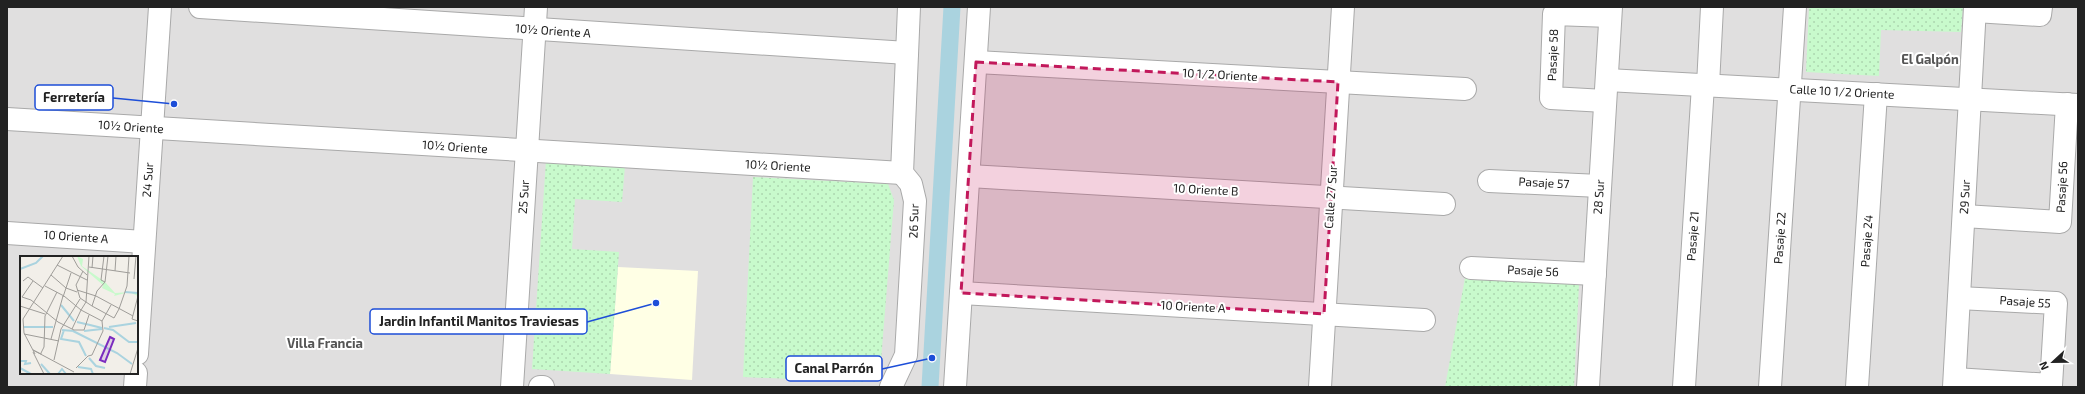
<svg xmlns="http://www.w3.org/2000/svg" width="2085" height="394" font-family="'Exo 2',sans-serif">
<style>
.residential{fill:#e0dfdf;fill-rule:evenodd}
.education{fill:#ffffe5}
.park{fill:url(#park-dots)}
.lines{fill:none;stroke-linecap:round;stroke-linejoin:round}
.canal{stroke:#aad3df;stroke-width:17}
.minor-casing{stroke:#a9a9a9;stroke-width:24}
.minor{stroke:#fff;stroke-width:22}
.marked{fill:#c2185b;fill-opacity:0.2;stroke:#c2185b;stroke-width:3;stroke-dasharray:8 5;stroke-linejoin:round}
.labels{text-anchor:middle;stroke-width:4;stroke-linejoin:round;paint-order:stroke}
.street-label{font-size:12px;fill:#222;stroke:#fff}
.neighbourhood-label{font-size:13px;font-weight:bold;fill:#555;stroke:#fff}
.inset-river{fill:none;stroke:#aad3df;stroke-width:2}
.inset-road{fill:none;stroke:#9f9d99;stroke-width:1}
.view{fill:#7b2cbf;fill-opacity:0.15;stroke:#7b2cbf;stroke-width:2}
.inset-edge{fill:none;stroke:#222;stroke-width:2}
.leader{fill:none;stroke:#1d4ed8;stroke-width:1.5}
.callout-dot{fill:#1d4ed8;stroke:#fff;stroke-width:1.5}
.callout{fill:#fff;stroke:#1d4ed8;stroke-width:1.5}
.callout-label{font-size:13px;text-anchor:middle;font-weight:bold;fill:#222}
</style>
<defs>
<pattern id="park-dots" width="8" height="8" patternUnits="userSpaceOnUse"><rect width="8" height="8" fill="#c8facc"/><path d="M2 2h.1M6 6h.1" fill="none" stroke="#acd6af" stroke-width="1.8" stroke-linecap="round"/></pattern>
</defs>
<rect width="100%" height="100%" fill="#f2efe9"/>
<path class="residential" d="M7 7H2078V387H7ZM21 257H137V373H21Z"/>
<path class="education" d="M618 267 698 271 692 380 610 374Z"/>
<g class="park">
<path d="M1809 7H1963L1961 32 1881 30 1879 76 1806 72Z"/>
<path d="M546 160 625 166 622 202 575 199 572 249 619 252 610 374 532 369Z"/>
<path d="M753 177 888 184 894 200 880 373 863 382 743 377Z"/>
<path d="M1465 278 1579 284 1574 387H1445Z"/>
</g>
<g class="lines">
<path class="canal" d="M930 387 952 7"/>
<g class="minor-casing">
<g id="minor">
<path d="M200 7 907 53"/>
<path d="M1975 11 2040 15 2041 7"/>
<path d="M976 62 1465 89"/>
<path d="M1607 80 2078 105"/>
<path d="M1708 85 1712 7"/>
<path d="M1605 101 1551 98 1554 14 1610 16"/>
<path d="M7 119 902 173"/>
<path d="M969 176 1444 204"/>
<path d="M1489 181 1600 186"/>
<path d="M1964 216 2060 222 2067 104"/>
<path d="M7 233 144 242"/>
<path d="M1471 268 1595 274"/>
<path d="M961 293 1424 320"/>
<path d="M137 354 160 7"/>
<path d="M1955 379 2051 385 2056 303 1959 298"/>
<path d="M135 387 136 373"/>
<path d="M512 387 536 7"/>
<path d="M540 387H543"/>
<path d="M891 387 906 355 915 201 911 184 902 173 909 7"/>
<path d="M955 387 979 7"/>
<path d="M1320 387 1343 7"/>
<path d="M1588 387 1611 7"/>
<path d="M1684 387 1703 85"/>
<path d="M1770 387 1795 7"/>
<path d="M1857 387 1876 94"/>
<path d="M1954 387 1975 7"/>
</g>
</g>
<use href="#minor" class="minor"/>
</g>
<path class="marked" d="M976 62 1338 82 1324 314 961 293Z"/>
<g class="labels">
<g class="street-label">
<text transform="translate(553 31) rotate(4)" y="4">10½ Oriente A</text>
<text transform="translate(1553 55) rotate(-88)" y="4">Pasaje 58</text>
<text transform="translate(1220 75) rotate(3)" y="4">10 1/2 Oriente</text>
<text transform="translate(1842 92) rotate(3)" y="4">Calle 10 1/2 Oriente</text>
<text transform="translate(131 127) rotate(4)" y="4">10½ Oriente</text>
<text transform="translate(455 147) rotate(4)" y="4">10½ Oriente</text>
<text transform="translate(778 166) rotate(3)" y="4">10½ Oriente</text>
<text transform="translate(148 180) rotate(-86)" y="4">24 Sur</text>
<text transform="translate(1544 183) rotate(3)" y="4">Pasaje 57</text>
<text transform="translate(2062 187) rotate(-87)" y="4">Pasaje 56</text>
<text transform="translate(1206 190) rotate(3)" y="4">10 Oriente B</text>
<text transform="translate(524 197) rotate(-86)" y="4">25 Sur</text>
<text transform="translate(1331 197) rotate(-86)" y="4">Calle 27 Sur</text>
<text transform="translate(1599 197) rotate(-86)" y="4">28 Sur</text>
<text transform="translate(1965 197) rotate(-87)" y="4">29 Sur</text>
<text transform="translate(914 221) rotate(-88)" y="4">26 Sur</text>
<text transform="translate(1693 236) rotate(-86)" y="4">Pasaje 21</text>
<text transform="translate(76 237) rotate(4)" y="4">10 Oriente A</text>
<text transform="translate(1780 238) rotate(-86)" y="4">Pasaje 22</text>
<text transform="translate(1867 241) rotate(-86)" y="4">Pasaje 24</text>
<text transform="translate(1533 271) rotate(3)" y="4">Pasaje 56</text>
<text transform="translate(2025 302) rotate(4)" y="4">Pasaje 55</text>
<text transform="translate(1193 307) rotate(3)" y="4">10 Oriente A</text>
</g>
<g class="neighbourhood-label">
<text x="1930" y="64">El Galpón</text>
<text x="325" y="348">Villa Francia</text>
</g>
</g>
<g transform="translate(20 256)">
<rect width="118" height="118" fill="#f2efe9"/>
<path d="M57 0 63 3 62 10 85 26 95 37 111 36 118 37V40L109 36 94 40 95 38 82 32 83 29 61 10Z" fill="#c8facc"/>
<path class="inset-river" d="M0 13 16 7 23 0M105 36 118 37M41 49 54 65M57 66 70 69M70 69 82 72M4 71H33M89 71 116 67M84 72 93 74 109 86H118M42 74 54 75M44 74 41 83 59 86 66 100M53 75 97 97 112 108M64 75 82 73M69 102 76 110 85 112M0 105H6L5 108 11 107M21 108 30 118M58 111 71 113 73 118M0 112 11 118M38 118 42 113 46 118"/>
<path class="inset-road" d="M52 0 58 11 67 19M84 0 81 24 85 26M37 9 67 24M69 11 110 17M72 12 73 0M63 15 56 29 60 42 66 46M95 15 96 0M31 19 46 32 57 36M114 23 116 0M3 25 8 21 23 32M25 30 44 40 61 54M57 34 76 40M37 36 25 60 24 91 21 97V98L13 94 54 116M76 40 113 60M118 40 112 63 118 65M2 41 11 44 38 66 54 74H64L69 59M2 41 13 25M43 41 51 17M66 46 72 50 77 35 85 26 88 0M0 50 25 58M72 50 94 62 99 53M99 53 107 30 109 0M61 54 82 65M61 54 66 46 69 0M52 73 61 54M4 78 39 85M31 83 43 40M13 96 24 118M15 98 4 77 3 63 43 0M68 100 72 99 83 75 82 65 91 49M34 104 41 73 60 43M56 112 68 100M110 118 118 92"/>
<path class="view" d="M90 81 94 83 85 106 80 104Z"/>
<rect width="118" height="118" class="inset-edge"/>
</g>
<path class="leader" d="M174 104L113 98M656 303L587 322M932 358L882 369"/>
<g class="callout-dot">
<circle cx="174" cy="104" r="4"/>
<circle cx="656" cy="303" r="4"/>
<circle cx="932" cy="358" r="4"/>
</g>
<g class="callout">
<rect x="35" y="85" width="78" height="25" rx="4"/>
<rect x="370" y="309" width="217" height="25" rx="4"/>
<rect x="786" y="356" width="96" height="25" rx="4"/>
</g>
<g class="callout-label">
<text x="74" y="102">Ferretería</text>
<text x="479" y="326">Jardin Infantil Manitos Traviesas</text>
<text x="834" y="373">Canal Parrón</text>
</g>
<rect width="2085" height="394" fill="none" stroke="#222222" stroke-width="16"/>
<g transform="translate(2053 362) rotate(248)" stroke="#ffffff" stroke-width="3" paint-order="stroke">
<path d="M0-3L7 15L0 10L-7 15Z" fill="#222222"/>
<text y="-6" font-size="11" font-weight="bold" text-anchor="middle" fill="#222222">N</text>
</g>
</svg>
